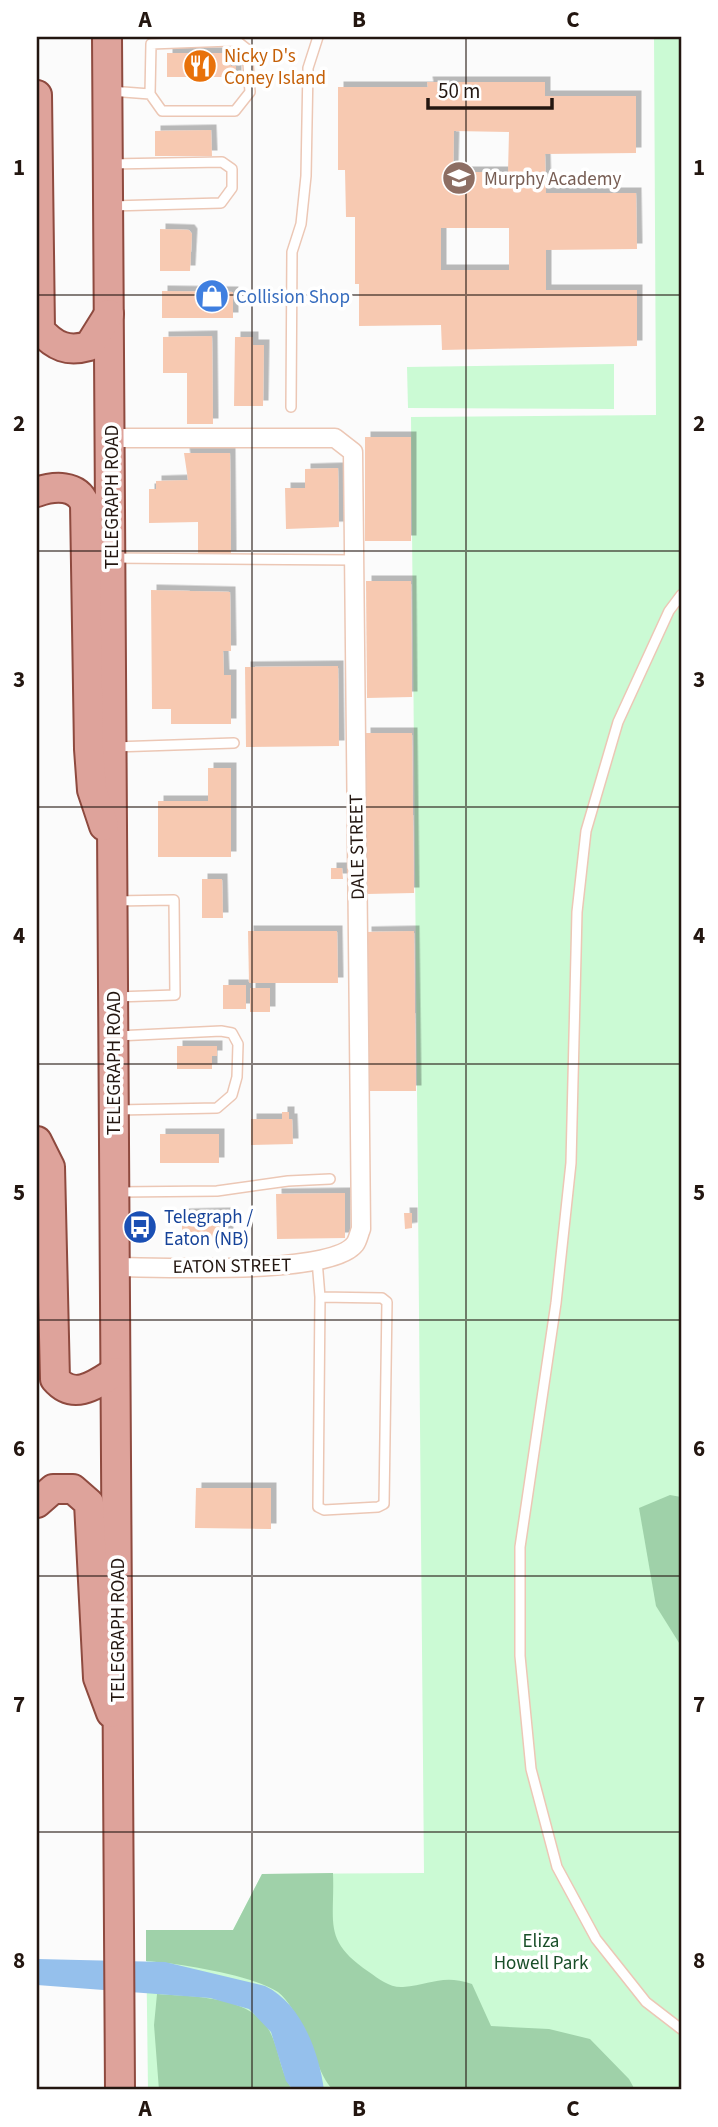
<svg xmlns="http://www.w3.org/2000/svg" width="718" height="2127" font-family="'Source Sans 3',sans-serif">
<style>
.green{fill:#cbfad4}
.forest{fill:#9fd1a9}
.water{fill:#95c0ec}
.building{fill:#f7c9b1;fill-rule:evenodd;filter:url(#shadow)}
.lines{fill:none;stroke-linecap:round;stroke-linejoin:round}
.service-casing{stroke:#ecc7b5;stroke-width:12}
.minor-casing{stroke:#ecc7b5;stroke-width:21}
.primary-casing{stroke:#8e4a3f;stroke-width:32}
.service{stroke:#fff;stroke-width:9}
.minor{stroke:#fff;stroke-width:18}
.primary{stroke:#dea39b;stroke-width:28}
.grid{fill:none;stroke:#231610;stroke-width:2;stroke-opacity:0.55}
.labels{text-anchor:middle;stroke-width:7;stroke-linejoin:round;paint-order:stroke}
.food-label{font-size:19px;fill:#c56008;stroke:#fff;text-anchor:start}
.education-label{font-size:19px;fill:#785e54;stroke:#fff;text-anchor:start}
.shop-label{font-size:19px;fill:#366cbe;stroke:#fff;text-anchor:start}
.street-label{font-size:19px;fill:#231610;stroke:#fff}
.transit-label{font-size:19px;fill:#164399;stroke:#fff;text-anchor:start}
.park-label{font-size:19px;fill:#194f29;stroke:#fff}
.neatline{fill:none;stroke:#231610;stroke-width:2.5}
.grid-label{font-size:23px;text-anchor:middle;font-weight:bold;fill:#231610}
</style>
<defs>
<filter id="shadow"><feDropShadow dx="5.5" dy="-5.5" stdDeviation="0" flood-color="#0004"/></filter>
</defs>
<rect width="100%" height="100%" fill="#fbfbfb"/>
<g class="green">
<path d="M654 37H681V2090H148L146 1930H233L262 1874 424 1873 411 417 656 415Z"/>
<path d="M614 364V409L408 408 407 367Z"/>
</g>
<g class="forest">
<path d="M670 1495 681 1497V1646L656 1606 639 1508Z"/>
<path d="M333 1873C335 1923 322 1940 369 1972 379 1979 390 1988 403 1987 431 1985 442 1974 472 1984L491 2026 549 2029 590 2039 629 2079 635 2090H333C317 2073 315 2048 303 2027 297 2016 288 2000 278 1992 252 1975 178 1963 146 1961V1930H233L262 1874Z"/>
<path d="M157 1994C194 1997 253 1995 271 2034 280 2052 280 2073 293 2090H159L154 2025Z"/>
</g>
<path class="water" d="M37 1959 165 1962 265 1986C301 2003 319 2052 324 2090H293L286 2081 271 2032 249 2009 210 1998 37 1985Z"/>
<g class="building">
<path d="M167 53H231V66H236V77H167Z"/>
<path d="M427 82H545V96H636V153L545 154 546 193H636L637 249 546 250V290H637V346L442 350 441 325 359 326V284H355V217H346L345 170H338V87H428ZM454 131 509 132 508 172H453ZM441 228H509V270H441Z"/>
<path d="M211 130 212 156H155V131Z"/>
<path d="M160 229 189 230 192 234 190 271H160Z"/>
<path d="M162 291 233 292V318H162Z"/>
<path d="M212 336 213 424H187V373H163V337Z"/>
<path d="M235 337H253V345H264L263 406H234Z"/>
<rect x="365" y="437" width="46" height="104"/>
<path d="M184 453H230L231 556H198V522L149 523V489H156V481L188 480Z"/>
<path d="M338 468 339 527 286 529 285 488H305V469Z"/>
<path d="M366 581H411L412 697 367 698Z"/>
<path d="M151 590 230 592 231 651H223L224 675H231V724H171V709H152Z"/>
<path d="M338 666 339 746 246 747 245 667Z"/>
<path d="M365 733H412L414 893 367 894Z"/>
<path d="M208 768H231V857H158V801H208Z"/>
<path d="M331 868H342L343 879H331Z"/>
<path d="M202 879H222L223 918H202Z"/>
<path d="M248 931H337L338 983H249Z"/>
<path d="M414 931 416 1091H368L366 932Z"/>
<rect x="223" y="985" width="23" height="24"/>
<rect x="250" y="988" width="20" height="24"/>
<path d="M177 1046H217V1056H212V1069H177Z"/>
<path d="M282 1112H289V1119H292L293 1144 251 1145V1119H282Z"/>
<rect x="160" y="1134" width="59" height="29"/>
<path d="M345 1193V1238L277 1239 276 1194Z"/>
<path d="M228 1213V1240H182V1214Z"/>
<path d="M404 1213H412V1228L405 1229Z"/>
<path d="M196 1488H271V1529L195 1528Z"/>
</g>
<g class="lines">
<g class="service-casing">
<g id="service">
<path d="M110 91 150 94 162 111H235L250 92 247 49 238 42 231 41 151 44 150 94"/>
<path d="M110 164 222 162 232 169V188L221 203 111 206"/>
<path d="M291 407 292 252 301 224 306 176 308 68 318 37"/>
<path d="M113 558 353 560"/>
<path d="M681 595 669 611 618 722 586 831 577 912 571 1163 556 1303 520 1547V1656L531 1769 557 1867 596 1939 646 2002 681 2029"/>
<path d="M114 747 234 743"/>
<path d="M114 901 174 900 175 995 116 997"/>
<path d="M117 1036 221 1031 232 1033 238 1044 237 1077 232 1095 217 1108 118 1110"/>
<path d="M119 1192 217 1191 288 1181 330 1179"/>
<path d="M317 1260 320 1297 318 1507 324 1510 378 1507 384 1504 387 1302 382 1298 320 1297"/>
</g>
</g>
<g class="minor-casing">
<path id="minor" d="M111 438H335L353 452 361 1229C359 1233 358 1240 355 1244 331 1276 157 1267 114 1267"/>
</g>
<g class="primary-casing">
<g id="primary">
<path d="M107 37 120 2090"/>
<path d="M37 95 40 330C55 347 68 352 89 346L109 314"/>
<path d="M37 492C54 486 77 484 85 504L89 749 92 790 104 826"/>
<path d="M37 1141 50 1167 55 1379C74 1401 95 1385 115 1372"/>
<path d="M37 1503 53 1489H73L89 1503 98 1678 111 1713"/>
</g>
</g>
<use href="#service" class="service"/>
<use href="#minor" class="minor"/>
<use href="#primary" class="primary"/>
</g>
<path class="grid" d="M252 37V2090M466 37V2090M37 295H681M37 551H681M37 807H681M37 1064H681M37 1320H681M37 1576H681M37 1832H681"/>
<defs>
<g id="restaurant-disc" transform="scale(1.75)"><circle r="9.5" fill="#e8710a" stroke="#fff"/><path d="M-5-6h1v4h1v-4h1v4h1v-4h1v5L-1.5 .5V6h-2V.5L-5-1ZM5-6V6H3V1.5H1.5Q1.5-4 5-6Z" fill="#fff"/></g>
<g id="school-disc" transform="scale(1.75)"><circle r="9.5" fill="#8d6e63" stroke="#fff"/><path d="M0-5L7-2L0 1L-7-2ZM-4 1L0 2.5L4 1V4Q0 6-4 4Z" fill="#fff"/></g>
<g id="shop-disc" transform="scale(1.75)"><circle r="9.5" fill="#3f7fe0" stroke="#fff"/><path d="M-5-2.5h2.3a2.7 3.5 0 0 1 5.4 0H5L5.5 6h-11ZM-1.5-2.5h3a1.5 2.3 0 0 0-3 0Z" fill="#fff"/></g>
<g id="bus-disc" transform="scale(1.75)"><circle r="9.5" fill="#1a4fb4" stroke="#fff"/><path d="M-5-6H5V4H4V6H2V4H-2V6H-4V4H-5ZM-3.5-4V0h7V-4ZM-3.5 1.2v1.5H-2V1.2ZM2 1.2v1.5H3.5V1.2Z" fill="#fff"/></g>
</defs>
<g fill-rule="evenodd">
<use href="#restaurant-disc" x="200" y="66"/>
<use href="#school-disc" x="459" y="178"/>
<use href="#shop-disc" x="212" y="296"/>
<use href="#bus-disc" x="140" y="1227"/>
</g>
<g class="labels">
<g class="food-label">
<text x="224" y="62">Nicky D's<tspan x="224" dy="22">Coney Island</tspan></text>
</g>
<g class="education-label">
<text x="484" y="185">Murphy Academy</text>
</g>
<g class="shop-label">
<text x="236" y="303">Collision Shop</text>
</g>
<g class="street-label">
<text transform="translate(111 497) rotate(-90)" y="7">TELEGRAPH ROAD</text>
<text transform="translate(356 847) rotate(-91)" y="7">DALE STREET</text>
<text transform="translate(113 1063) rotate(-90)" y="7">TELEGRAPH ROAD</text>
<text transform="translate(232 1265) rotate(-1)" y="7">EATON STREET</text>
<text transform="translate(117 1630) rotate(-90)" y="7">TELEGRAPH ROAD</text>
</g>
<g class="transit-label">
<text x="164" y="1223">Telegraph /<tspan x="164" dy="22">Eaton (NB)</tspan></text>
</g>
<g class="park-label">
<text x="541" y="1947">Eliza<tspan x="541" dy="22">Howell Park</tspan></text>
</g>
</g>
<rect width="718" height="2127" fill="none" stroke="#ffffff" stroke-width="77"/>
<path d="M428 98v10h124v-10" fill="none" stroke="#231610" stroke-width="3.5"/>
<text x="438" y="98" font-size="21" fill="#231610" stroke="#ffffff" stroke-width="5" paint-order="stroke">50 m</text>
<rect x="38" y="38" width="642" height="2050" class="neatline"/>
<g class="grid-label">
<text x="145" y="27">A</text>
<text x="359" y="27">B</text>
<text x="573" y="27">C</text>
<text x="19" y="175">1</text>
<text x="699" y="175">1</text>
<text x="19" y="431">2</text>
<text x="699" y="431">2</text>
<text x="19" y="687">3</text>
<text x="699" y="687">3</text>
<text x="19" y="943">4</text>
<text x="699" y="943">4</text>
<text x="19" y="1200">5</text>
<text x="699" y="1200">5</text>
<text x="19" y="1456">6</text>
<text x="699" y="1456">6</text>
<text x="19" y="1712">7</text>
<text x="699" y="1712">7</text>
<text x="19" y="1968">8</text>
<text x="699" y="1968">8</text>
<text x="145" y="2116">A</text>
<text x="359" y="2116">B</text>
<text x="573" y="2116">C</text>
</g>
</svg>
